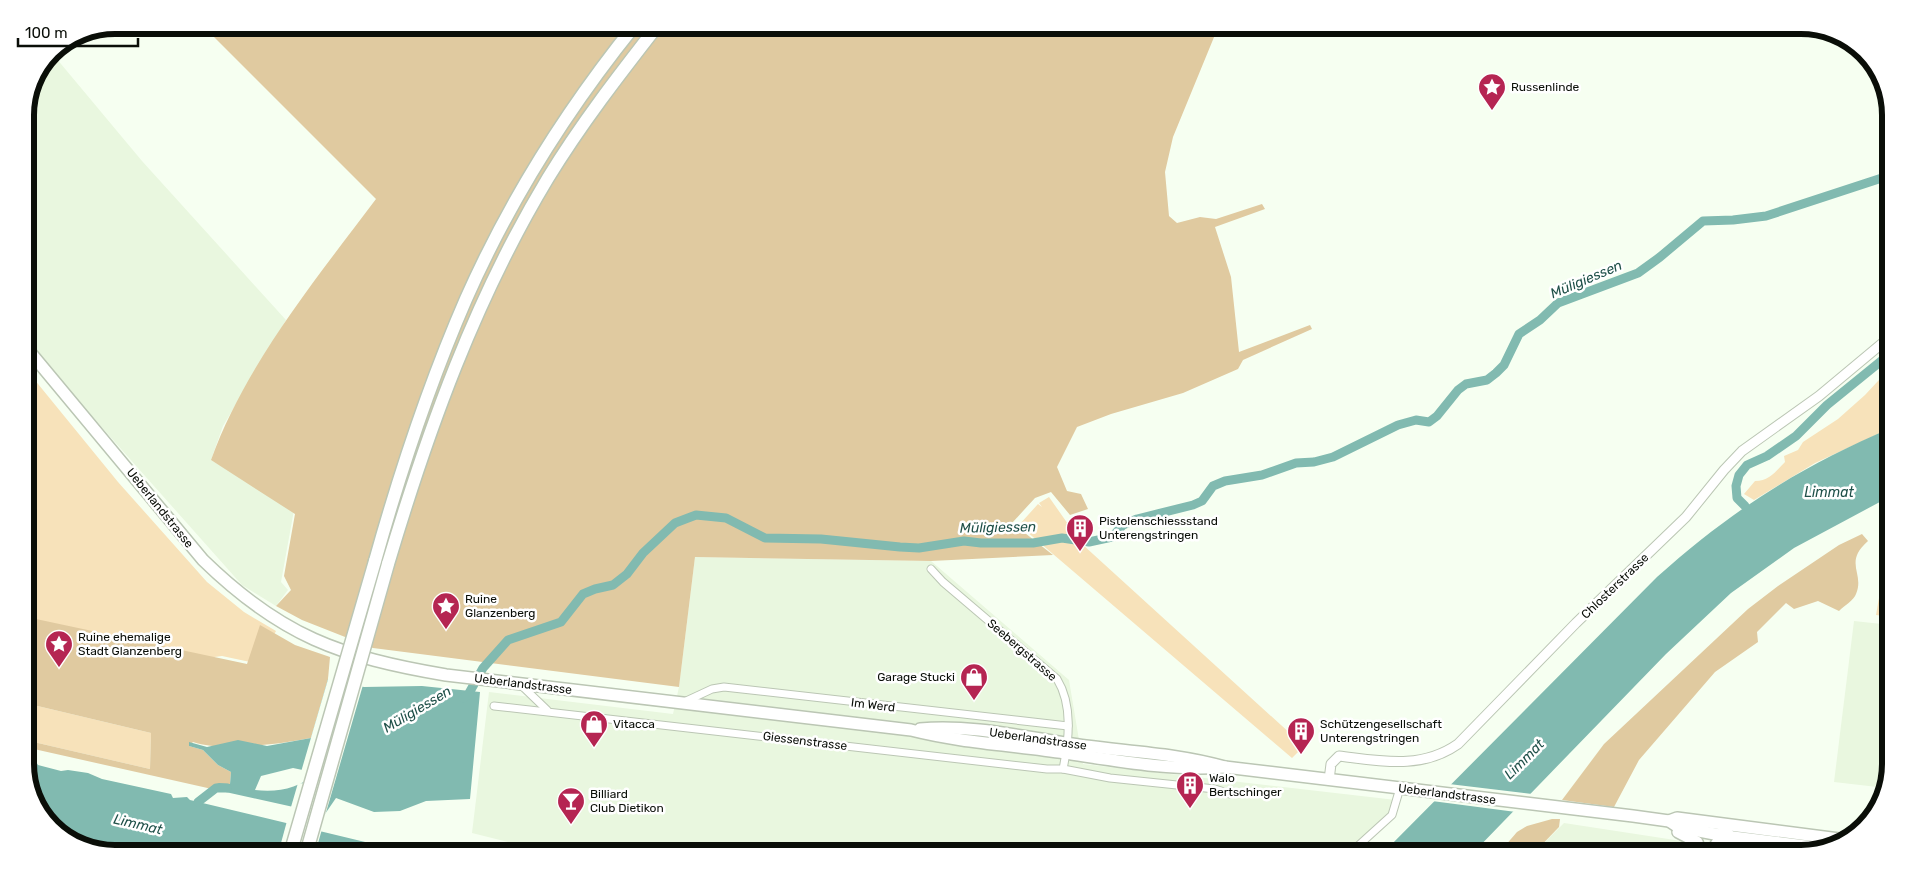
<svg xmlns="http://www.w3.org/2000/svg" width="1916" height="879" font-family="Rubik,sans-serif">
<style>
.built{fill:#e9f7df}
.green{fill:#f7e2ba}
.forest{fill:#e0caa0}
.water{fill:#81bab0;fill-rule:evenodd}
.pier{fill:#f6fff1}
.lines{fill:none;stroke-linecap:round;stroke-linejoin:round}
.canal{stroke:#81bab0;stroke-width:9}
.minor-casing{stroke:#bbc6b4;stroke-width:9}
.tertiary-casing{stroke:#bbc6b4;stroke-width:11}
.primary-casing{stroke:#bbc6b4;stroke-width:14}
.motorway-casing{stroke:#bbc6b4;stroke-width:15}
.minor{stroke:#fff;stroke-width:7}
.tertiary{stroke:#fff;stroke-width:9}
.primary{stroke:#fff;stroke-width:11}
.motorway{stroke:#fff;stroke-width:12}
.motorway-bridge-casing{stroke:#bbc6b4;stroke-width:15;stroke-linecap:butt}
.motorway-bridge{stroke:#fff;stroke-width:12}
.labels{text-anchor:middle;stroke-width:5;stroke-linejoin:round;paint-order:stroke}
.poi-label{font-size:12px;fill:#0a0e08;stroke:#fff;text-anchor:start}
.street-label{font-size:12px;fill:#0a0e08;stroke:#fff}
.water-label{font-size:14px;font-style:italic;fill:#1f5049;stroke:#fff}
.rim{fill:none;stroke:#0a0e08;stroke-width:6}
</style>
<rect width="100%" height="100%" fill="#f6fff1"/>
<g class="built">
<path d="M51 52 142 161 286 320 223 426 211 460 294 510 281 582 288 590 276 606 242 585 25 341V109Z"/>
<path d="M695 557 931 561 1069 680 1083 764 1396 800 1392 813 1380 827 1343 854H556L472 833 489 692 673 714 679 687Z"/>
<path d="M1854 621 1891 625V764L1886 788 1834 782Z"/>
<path d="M1564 823 1714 846 1787 854H1533Z"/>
</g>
<g class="green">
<path d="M1891 367V428L1815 463 1754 500 1744 494 1755 481C1769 481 1775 472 1785 462L1784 456 1798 450 1803 442 1838 419 1865 395Z"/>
<path d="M25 368 118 482 207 582 244 612 276 631 259 664 222 656 199 659 25 623Z"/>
<path d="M1049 497 1082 544 1304 746 1292 758 1019 525 1038 504 1042 507 1039 503Z"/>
<path d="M1890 535H1891V617L1876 615Z"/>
<path d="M25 703 151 733 150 769 25 740Z"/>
</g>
<g class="forest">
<path d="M202 25H1219L1173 137 1165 172 1169 216 1177 223 1200 217 1216 219 1262 204 1265 209 1215 227 1231 277 1239 352 1310 325 1312 329 1243 360 1238 369 1183 393 1111 414 1077 427 1057 467 1067 491 1081 494 1088 509 1070 515 1051 492 1035 498 1012 523 1053 555 931 561 695 557 679 687 373 648 302 620 276 606 291 590 284 576 295 514 211 460C245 365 316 279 376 199Z"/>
<path d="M1862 534 1868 541C1843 563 1865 573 1856 594 1854 600 1844 606 1839 611L1818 601 1794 609 1786 603 1757 632 1758 642 1715 672 1639 760 1614 807 1562 800 1604 744 1748 609 1778 586 1839 545Z"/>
<path d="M36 619 247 664 260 625 295 645 330 657 328 679 311 738C279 744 223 752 193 742L189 746 203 750 218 765 231 772 230 784 213 785 212 789 25 747V740L150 769 151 733 25 703V620Z"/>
<path d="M1552 819H1560L1559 827 1533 854H1498L1517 832 1527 826Z"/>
</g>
<g class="water">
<path d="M1891 428V496L1794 548 1731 593 1666 654 1472 854H1382L1657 577C1731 511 1799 467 1891 428Z"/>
<path d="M328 679 364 687 422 686 480 692 470 799 426 801 400 811 374 812 336 798 325 814 212 789 213 785 219 783 230 784 231 772 218 765 203 750 189 746V742L207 747 238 740 267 746 311 738ZM293 768 317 773C299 788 278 793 255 790L261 776Z"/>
<path d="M25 759 35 760 38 765 61 771 68 770 88 773 102 779 171 794 173 798 187 797 190 800 415 854H122L77 844 40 814 25 770Z"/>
</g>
<g class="pier">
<path d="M329 676 363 685 325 816 291 807 298 783 312 784 314 775 301 772Z"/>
<path d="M1449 784 1532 794 1516 812 1432 801Z"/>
<path d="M287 821 322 829 315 854H278Z"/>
</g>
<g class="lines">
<g class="canal">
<path d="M1745 506 1737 498 1736 486 1739 475 1747 465 1767 456 1796 436 1827 405 1891 353"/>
<path d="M463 698 468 695 483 668 508 640 561 622 583 594 595 589 613 585 627 574 643 553 675 523 688 518 696 515 726 518 765 538 821 539 900 547 919 548 964 541 981 543H1033L1062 538 1089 542 1112 537 1123 525 1137 519 1193 505 1202 501 1213 486 1225 481 1262 475 1296 463 1314 462 1333 457 1398 425 1416 420 1429 422 1437 416 1458 390 1466 384 1487 380 1496 373 1504 365 1519 334 1540 320 1558 303 1638 273 1660 257 1703 221 1733 220 1766 216 1891 175"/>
<path d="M198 802 216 788H227"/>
</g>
<g class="minor-casing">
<g id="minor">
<path d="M521 685 547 710"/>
<path d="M684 702 712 689 724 687 1068 726"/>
<path d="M494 706 1047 769H1063C1069 740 1073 705 1057 679L943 582 931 569"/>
<path d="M1063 769 1110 778 1215 789 1230 794"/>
<path d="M1349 854 1392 815 1400 788"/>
</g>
</g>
<g class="tertiary-casing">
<path id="tertiary" d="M1329 780 1331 764 1339 756C1381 761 1421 770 1458 744L1576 623 1686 517 1724 470 1742 451 1819 396 1891 336"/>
</g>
<g class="primary-casing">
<g id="primary">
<path d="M25 346 203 560C281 636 340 657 446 675L911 730C962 743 1014 745 1065 753 1118 761 1171 771 1225 767"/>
<path d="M920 729C975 724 1031 739 1086 746 1133 752 1179 754 1225 767L1633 816 1669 821 1678 827 1725 836 1821 848"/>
<path d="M1669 821 1677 818 1847 840"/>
<path d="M1678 832 1697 842 1701 854"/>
<path d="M1710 854 1719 840 1728 834"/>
<path d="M1723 854 1727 843 1724 830"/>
<path d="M1743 854 1755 845 1765 842"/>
</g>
</g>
<g class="motorway-casing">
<g id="motorway">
<path d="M375 561C400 472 429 384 466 299 509 202 568 108 635 25"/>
<path d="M388 564C428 430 475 299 548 178 581 124 619 75 658 25"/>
</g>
</g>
<use href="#minor" class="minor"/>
<use href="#tertiary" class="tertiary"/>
<use href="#primary" class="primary"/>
<use href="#motorway" class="motorway"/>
<g class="motorway-bridge-casing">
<g id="motorway-bridge">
<path d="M290 854 375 561"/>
<path d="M306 854 388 564"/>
</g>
</g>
<use href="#motorway-bridge" class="motorway-bridge"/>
</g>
<defs>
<g id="sight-pin" transform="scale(1.4375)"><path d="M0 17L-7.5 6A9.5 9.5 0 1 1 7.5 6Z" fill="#b52552" stroke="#fff"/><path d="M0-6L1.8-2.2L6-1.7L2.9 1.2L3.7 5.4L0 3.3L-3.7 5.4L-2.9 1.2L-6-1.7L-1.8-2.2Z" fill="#fff"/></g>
<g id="building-pin" transform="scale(1.4375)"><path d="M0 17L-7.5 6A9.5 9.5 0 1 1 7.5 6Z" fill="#b52552" stroke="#fff"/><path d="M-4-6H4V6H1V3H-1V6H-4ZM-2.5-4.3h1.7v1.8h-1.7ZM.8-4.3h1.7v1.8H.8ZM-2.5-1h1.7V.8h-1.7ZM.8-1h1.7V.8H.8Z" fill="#fff"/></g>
<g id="shop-pin" transform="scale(1.4375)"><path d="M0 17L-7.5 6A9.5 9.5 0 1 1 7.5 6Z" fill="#b52552" stroke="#fff"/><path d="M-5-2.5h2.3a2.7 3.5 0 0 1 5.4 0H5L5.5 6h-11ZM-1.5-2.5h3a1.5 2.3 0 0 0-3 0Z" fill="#fff"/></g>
<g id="bar-pin" transform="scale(1.4375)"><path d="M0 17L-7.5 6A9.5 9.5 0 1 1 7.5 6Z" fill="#b52552" stroke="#fff"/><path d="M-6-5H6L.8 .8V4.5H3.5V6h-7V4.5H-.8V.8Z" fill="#fff"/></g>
</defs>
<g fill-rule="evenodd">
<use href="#sight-pin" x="1492" y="87"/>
<use href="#building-pin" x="1080" y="528"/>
<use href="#sight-pin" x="446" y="606"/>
<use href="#sight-pin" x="59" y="644"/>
<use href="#shop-pin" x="974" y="677"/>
<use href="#shop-pin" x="594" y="724"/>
<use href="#building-pin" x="1301" y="731"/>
<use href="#building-pin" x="1190" y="785"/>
<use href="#bar-pin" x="571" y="801"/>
</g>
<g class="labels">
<g class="poi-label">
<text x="1511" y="91">Russenlinde</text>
<text x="1099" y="525">Pistolenschiessstand<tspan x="1099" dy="14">Unterengstringen</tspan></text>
<text x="465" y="603">Ruine<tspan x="465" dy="14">Glanzenberg</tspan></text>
<text x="78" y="641">Ruine ehemalige<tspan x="78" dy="14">Stadt Glanzenberg</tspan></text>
<text x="955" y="681" text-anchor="end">Garage Stucki</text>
<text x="613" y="728">Vitacca</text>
<text x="1320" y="728">Schützengesellschaft<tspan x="1320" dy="14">Unterengstringen</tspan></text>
<text x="1209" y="782">Walo<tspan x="1209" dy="14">Bertschinger</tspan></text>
<text x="590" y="798">Billiard<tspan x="590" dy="14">Club Dietikon</tspan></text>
</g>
<g class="street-label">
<text transform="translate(160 508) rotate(51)" y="4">Ueberlandstrasse</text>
<text transform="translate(1615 586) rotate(-44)" y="4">Chlosterstrasse</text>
<text transform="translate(1022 650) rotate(41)" y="4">Seebergstrasse</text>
<text transform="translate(523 684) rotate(7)" y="4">Ueberlandstrasse</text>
<text transform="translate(873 705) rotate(7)" y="4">Im Werd</text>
<text transform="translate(1038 739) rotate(8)" y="4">Ueberlandstrasse</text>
<text transform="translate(805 741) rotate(7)" y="4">Giessenstrasse</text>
<text transform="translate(1447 794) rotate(7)" y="4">Ueberlandstrasse</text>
</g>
<g class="water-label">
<text transform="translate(1586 279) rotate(-23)" y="5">Müligiessen</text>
<text x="1829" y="497">Limmat</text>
<text transform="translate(998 527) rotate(-1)" y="5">Müligiessen</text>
<text transform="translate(417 709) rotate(-31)" y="5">Müligiessen</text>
<text transform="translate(1524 759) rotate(-45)" y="5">Limmat</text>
<text transform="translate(138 824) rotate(13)" y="5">Limmat</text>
</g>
</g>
<path d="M0 0H1916V879H0ZM115 34H1801A81 81 0 0 1 1882 115V764A81 81 0 0 1 1801 845H115A81 81 0 0 1 34 764V115A81 81 0 0 1 115 34Z" fill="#fff" fill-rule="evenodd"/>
<path class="rim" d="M115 34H1801A81 81 0 0 1 1882 115V764A81 81 0 0 1 1801 845H115A81 81 0 0 1 34 764V115A81 81 0 0 1 115 34Z"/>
<path d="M18 38v8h120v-8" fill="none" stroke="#0a0e08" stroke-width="2.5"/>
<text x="25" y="38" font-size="15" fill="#0a0e08" stroke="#ffffff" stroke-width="4" paint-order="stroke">100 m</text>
</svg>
